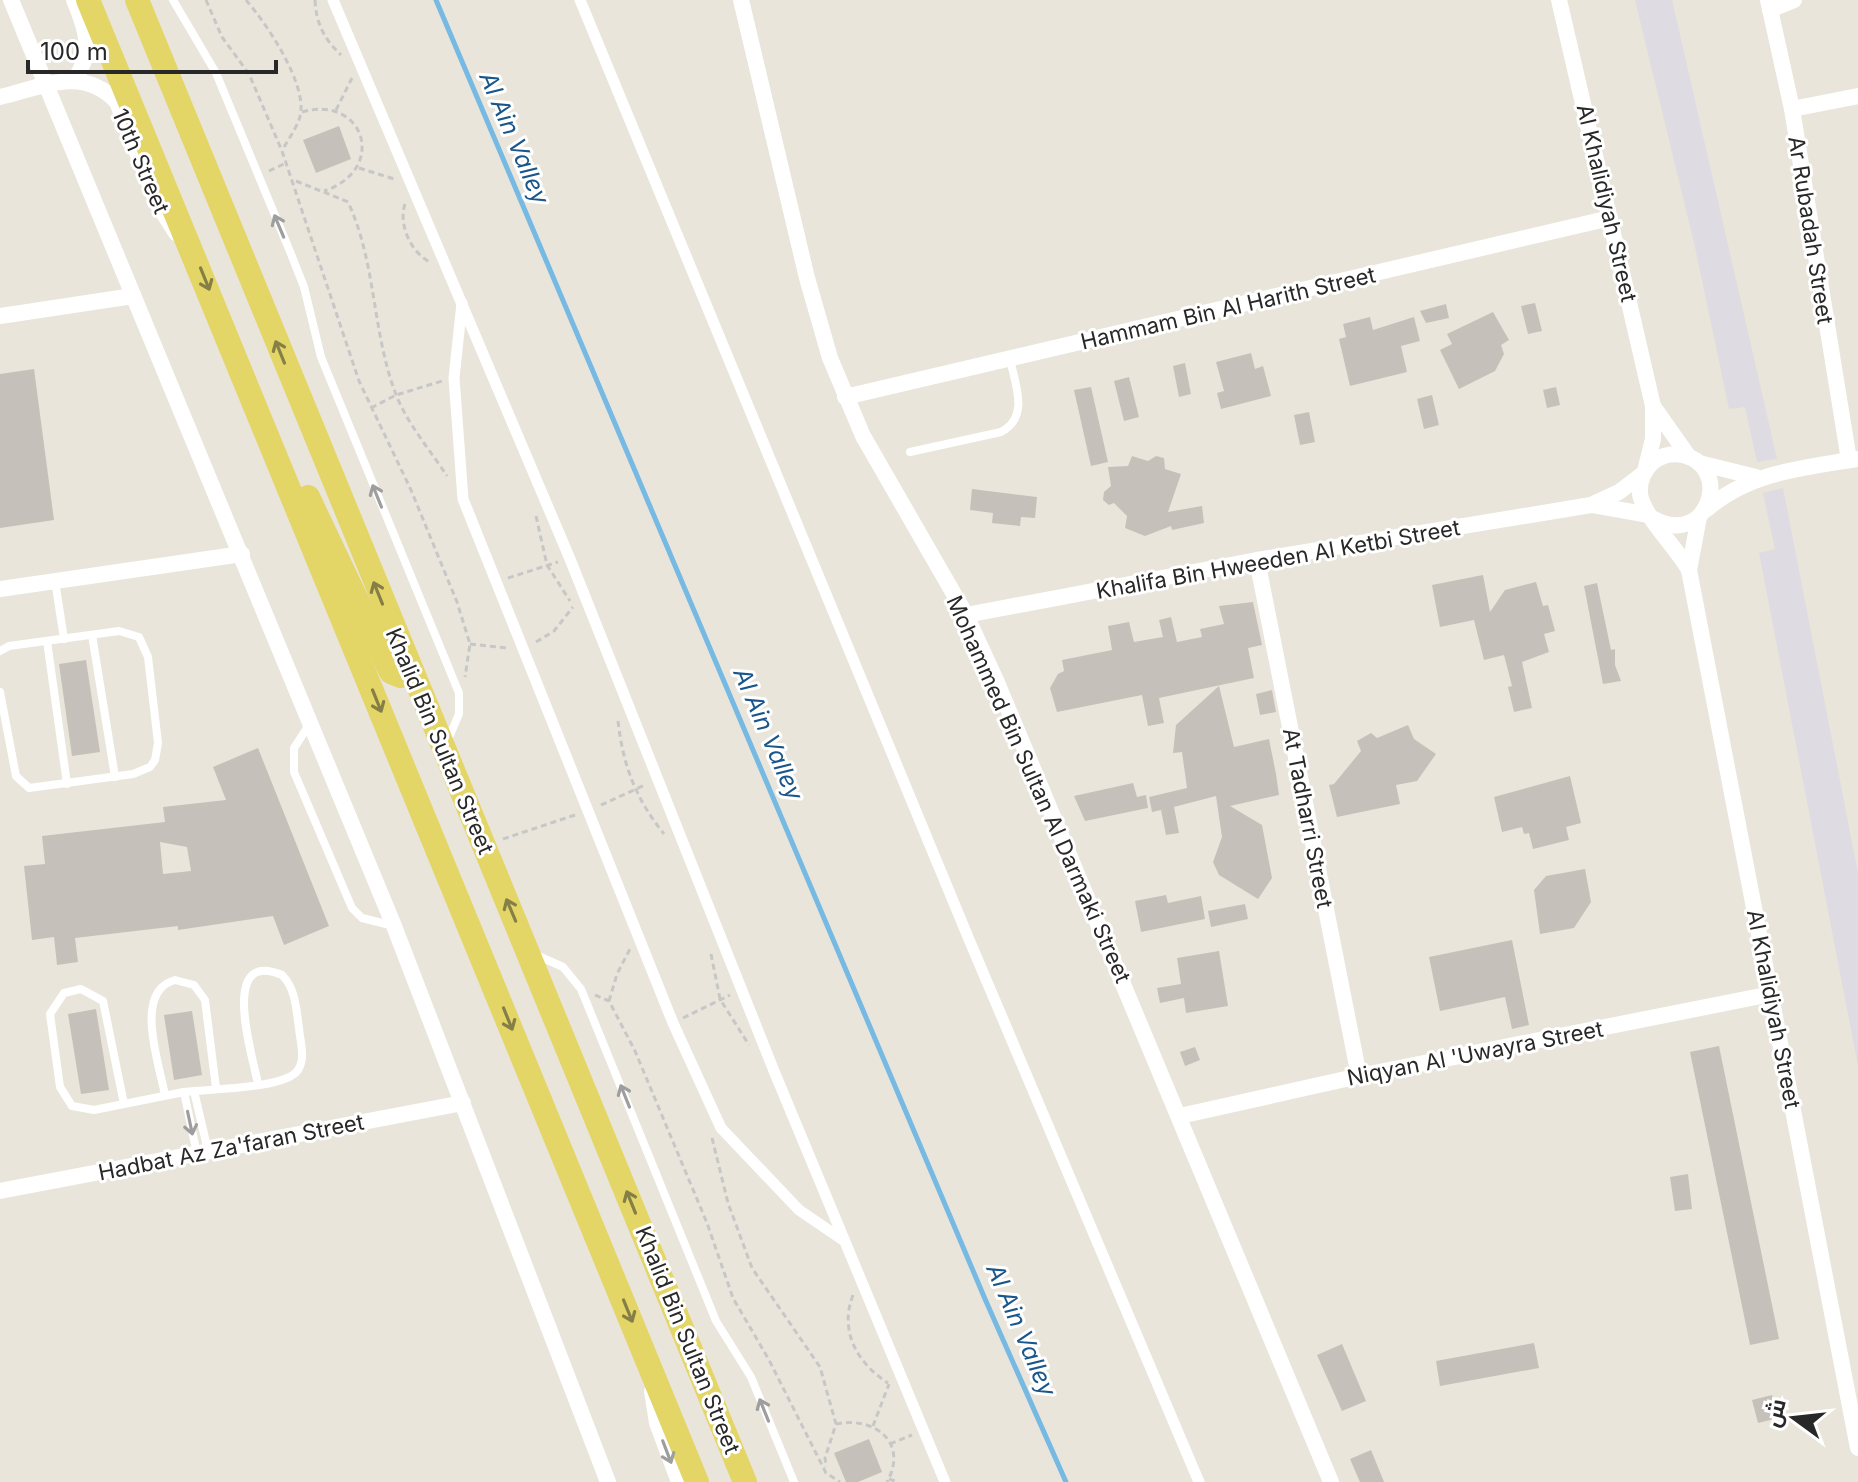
<svg xmlns="http://www.w3.org/2000/svg" width="1858" height="1482" font-family="Inter,Cairo,sans-serif">
<style>
.industrial{fill:#dedbe2}
.lines{fill:none;stroke-linecap:round;stroke-linejoin:round}
.stream{stroke:#76b9e3;stroke-width:5}
.building{fill:#c5c1ba;fill-rule:evenodd}
.path{stroke:#c7c7c7;stroke-width:3;stroke-dasharray:6 4;stroke-linecap:butt}
.service{stroke:#fff;stroke-width:8}
.pedestrian{stroke:#fff;stroke-width:11}
.minor{stroke:#fff;stroke-width:16}
.primary{stroke:#e3d566;stroke-width:24}
.oneway{stroke:#9e9e9e}
.oneway2{stroke:#867e47}
.labels{text-anchor:middle;stroke-width:6;stroke-linejoin:round;paint-order:stroke}
.street-label{font-size:22px;fill:#282828;stroke:#fff}
.water-label{font-size:24px;font-style:italic;fill:#19568c;stroke:#fff}
</style>
<rect width="100%" height="100%" fill="#e9e5db"/>
<g class="industrial">
<path d="M1635 0H1672L1777 459 1757 462 1745 407 1729 409 1695 247Z"/>
<path d="M1783 488 1858 873V1066L1759 553 1775 549 1763 493Z"/>
</g>
<g class="lines">
<path class="stream" d="M436 0 985 1299 1066 1482"/>
</g>
<g class="building">
<path d="M339 126 351 159 316 173 303 140Z"/>
<path d="M1535 303 1542 331 1528 334 1521 306Z"/>
<path d="M1446 304 1449 318 1426 323 1420 311Z"/>
<path d="M1493 312 1509 340 1501 345 1504 354 1495 371 1459 389 1440 350 1452 344 1447 334Z"/>
<path d="M1370 317 1373 330 1414 317 1420 341 1401 346 1407 372 1350 386 1339 339 1346 337 1343 324Z"/>
<path d="M1251 353 1255 369 1263 366 1271 396 1221 409 1217 393 1224 391 1216 362Z"/>
<path d="M1185 363 1191 394 1179 397 1173 366Z"/>
<path d="M34 369 54 520 0 528V374Z"/>
<path d="M1129 377 1139 417 1124 421 1114 381Z"/>
<path d="M1091 387 1108 462 1091 466 1074 390Z"/>
<path d="M1556 387 1560 405 1547 408 1543 390Z"/>
<path d="M1432 395 1439 425 1424 429 1417 399Z"/>
<path d="M1309 412 1315 442 1300 445 1294 415Z"/>
<path d="M1132 456 1148 461 1156 456 1164 458 1165 469 1181 474 1168 512 1202 506 1204 523 1172 530 1171 526 1145 536 1125 528 1127 516 1114 503 1109 505 1103 500 1104 492 1111 486 1108 467 1128 466Z"/>
<path d="M972 489 1037 497 1035 518 1021 517 1020 526 992 523 993 513 970 510Z"/>
<path d="M1483 575 1490 612 1505 590 1536 582 1543 606 1548 605 1555 631 1544 634 1549 652 1522 662 1532 708 1514 712 1508 687 1512 686 1504 655 1484 660 1474 620 1440 627 1432 585Z"/>
<path d="M1597 583 1611 650 1615 649V665L1621 681 1603 684 1584 586Z"/>
<path d="M1253 602 1262 645 1248 648 1254 678 1159 698 1164 723 1148 726 1142 695 1057 712 1050 688 1058 674 1064 671 1062 660 1112 650 1108 626 1129 622 1134 642 1163 637 1159 620 1171 617 1177 642 1202 637 1200 629 1224 624 1219 606Z"/>
<path d="M86 660 100 752 72 756 59 664Z"/>
<path d="M1219 686 1234 747 1269 739 1276 774 1279 795 1230 806 1262 825 1272 878 1258 899 1219 875 1213 862 1222 837 1216 796 1174 807 1179 833 1166 835 1161 810 1152 812 1149 797 1187 788 1182 752 1173 753 1176 725Z"/>
<path d="M1272 690 1276 712 1260 715 1256 694Z"/>
<path d="M1408 725 1414 739 1436 754 1417 781 1396 785 1400 804 1337 817 1329 785 1334 784 1361 751 1357 741 1371 733 1377 738Z"/>
<path d="M258 748 329 926 284 945 273 916 178 930V926L75 938 78 962 57 965 54 937 32 940 24 866 45 864 42 836 165 822 163 807 226 800 213 767ZM160 842 187 847 191 871 163 874Z"/>
<path d="M1570 776 1581 823 1566 827 1569 840 1533 849 1529 833 1524 834 1522 827 1502 832 1494 797Z"/>
<path d="M1133 783 1137 797 1146 795 1148 808 1085 821 1074 796Z"/>
<path d="M1585 869 1591 902 1574 928 1540 934 1534 890 1546 876Z"/>
<path d="M1166 895 1168 903 1201 896 1205 919 1141 932 1135 901Z"/>
<path d="M1245 904 1248 919 1211 927 1208 911Z"/>
<path d="M1512 940 1529 1025 1512 1029 1505 997 1440 1011 1429 957Z"/>
<path d="M1219 951 1228 1006 1186 1013 1184 998 1160 1003 1157 988 1181 984 1177 958Z"/>
<path d="M96 1009 109 1090 81 1094 68 1014Z"/>
<path d="M192 1011 202 1075 174 1080 164 1015Z"/>
<path d="M1719 1046 1779 1339 1750 1345 1690 1052Z"/>
<path d="M1195 1047 1200 1060 1185 1066 1180 1052Z"/>
<path d="M1688 1174 1692 1209 1675 1211 1670 1177Z"/>
<path d="M1534 1343 1539 1368 1440 1386 1436 1361Z"/>
<path d="M1342 1344 1366 1401 1342 1411 1317 1355Z"/>
<path d="M1772 1395 1778 1418 1758 1423 1752 1400Z"/>
<path d="M869 1439 882 1472 858 1482H846L834 1453Z"/>
<path d="M1371 1450 1384 1482H1360L1350 1459Z"/>
</g>
<g class="lines">
<g class="path">
<path d="M206 0 222 37 249 74 282 151 359 381 411 490 457 602 470 644 465 677"/>
<path d="M246 0C266 23 303 78 301 110 301 122 289 138 283 149"/>
<path d="M315 0C316 23 324 39 341 55"/>
<path d="M336 110 352 78"/>
<path d="M302 112C365 94 388 170 324 191"/>
<path d="M359 168 394 179"/>
<path d="M269 171 286 163"/>
<path d="M296 181 348 202C376 262 372 330 395 392 406 422 430 450 447 476"/>
<path d="M405 204C398 224 411 253 430 262"/>
<path d="M371 408 396 395 442 381"/>
<path d="M536 516 547 565 570 601"/>
<path d="M508 578 558 562"/>
<path d="M536 642 554 631 573 607"/>
<path d="M470 644 507 648"/>
<path d="M618 721C623 766 636 799 664 834"/>
<path d="M601 805 645 785"/>
<path d="M503 839 575 815"/>
<path d="M711 954 720 999 749 1045"/>
<path d="M595 995 609 1001 635 1051 707 1223 733 1298 769 1360 826 1473 840 1482"/>
<path d="M609 1001 617 974 630 949"/>
<path d="M683 1018 730 995"/>
<path d="M712 1138 728 1203 752 1268 820 1367 836 1424 825 1458 826 1467"/>
<path d="M853 1295C839 1331 857 1363 888 1383"/>
<path d="M836 1424C874 1416 909 1442 887 1482"/>
<path d="M873 1426 889 1384"/>
<path d="M890 1444 912 1435"/>
<path d="M889 1479 898 1482"/>
</g>
<g class="service">
<path d="M173 0 216 73 291 254 304 287 321 357 459 693V714L447 742"/>
<path d="M910 452 1001 432C1030 417 1015 384 1010 359"/>
<path d="M55 581 64 639"/>
<path d="M92 635 115 777"/>
<path d="M47 641 67 784"/>
<path d="M0 651 9 646 119 631 139 637 148 657 158 743 155 760 150 767 133 774 29 788 16 776 0 692"/>
<path d="M311 722 294 748V772L352 908 362 918 394 926"/>
<path d="M534 954 563 967 581 989 716 1321 751 1377 794 1482"/>
<path d="M194 1091 208 1151"/>
<path d="M184 1092 197 1154"/>
<path d="M165 1095C159 1063 133 991 175 980L194 985 205 1000 216 1088"/>
<path d="M124 1104 103 1001 81 989 64 993 50 1014 60 1087 72 1106 94 1110 184 1092C207 1089 286 1089 298 1070 306 1058 300 1041 299 1028 296 1009 296 989 282 975 218 948 253 1057 258 1084"/>
</g>
<g class="pedestrian">
<path d="M333 0 570 559 774 1071 945 1482"/>
<path d="M580 0 968 937 1199 1482"/>
<path d="M462 303 454 378 463 499 673 1023 721 1128 799 1210 843 1240"/>
</g>
<g class="minor">
<path d="M11 0 394 926 608 1482"/>
<path d="M74 0C86 29 94 51 75 79"/>
<path d="M741 0 807 278 830 358 863 436 966 615 996 680 1331 1482"/>
<path d="M1559 0 1653 406V439L1645 471"/>
<path d="M1768 0 1792 109 1849 460"/>
<path d="M1770 10 1794 0"/>
<path d="M0 97C43 87 82 65 117 102L157 203 176 233"/>
<path d="M1792 109 1858 96"/>
<path d="M0 316 133 296"/>
<path d="M845 397 1610 218"/>
<path d="M1653 406 1689 457"/>
<path d="M1699 463 1756 477"/>
<path d="M1593 505 1649 515"/>
<path d="M1707 509C1749 472 1803 468 1856 459"/>
<path d="M1699 517 1689 570 1858 1448"/>
<path d="M1652 518C1708 550 1734 467 1683 455 1673 453 1663 455 1654 461 1645 469 1639 480 1640 493 1641 514 1678 549 1689 570"/>
<path d="M1257 560 1359 1076"/>
<path d="M0 589 242 554"/>
<path d="M966 615 1257 560 1591 505 1619 492 1644 473"/>
<path d="M1180 1116 1359 1076 1771 994"/>
<path d="M0 1191 463 1103"/>
<path d="M652 1391 657 1423 679 1482"/>
</g>
<g class="primary">
<path d="M88 0 697 1482"/>
<path d="M137 0 745 1482"/>
<path d="M308 497 391 672 401 676 410 671"/>
</g>
</g>
<defs><path id="oneway-shaft" d="M-6 0H5M1.5-3L5.5 0L1.5 3" fill="none" stroke-width="1.6" stroke-linecap="round" stroke-linejoin="round" transform="scale(2)"/></defs>
<g class="oneway">
<use href="#oneway-shaft" transform="translate(279 226) rotate(-113)"/>
<use href="#oneway-shaft" transform="translate(377 496) rotate(-112)"/>
<use href="#oneway-shaft" transform="translate(625 1096) rotate(-112)"/>
<use href="#oneway-shaft" transform="translate(190 1123) rotate(78)"/>
<use href="#oneway-shaft" transform="translate(764 1410) rotate(-112)"/>
<use href="#oneway-shaft" transform="translate(667 1452) rotate(69)"/>
</g>
<g class="oneway2">
<use href="#oneway-shaft" transform="translate(205 279) rotate(68)"/>
<use href="#oneway-shaft" transform="translate(280 352) rotate(-112)"/>
<use href="#oneway-shaft" transform="translate(378 593) rotate(-112)"/>
<use href="#oneway-shaft" transform="translate(377 701) rotate(68)"/>
<use href="#oneway-shaft" transform="translate(511 910) rotate(-113)"/>
<use href="#oneway-shaft" transform="translate(508 1019) rotate(68)"/>
<use href="#oneway-shaft" transform="translate(631 1202) rotate(-112)"/>
<use href="#oneway-shaft" transform="translate(628 1311) rotate(68)"/>
</g>
<g class="labels">
<g class="street-label">
<text transform="translate(141 161) rotate(67)" y="8">10th Street</text>
<text transform="translate(1607 203) rotate(77)" y="8">Al Khalidiyah Street</text>
<text transform="translate(1811 230) rotate(81)" y="8">Ar Rubadah Street</text>
<text transform="translate(1228 308) rotate(-13)" y="8">Hammam Bin Al Harith Street</text>
<text transform="translate(1278 559) rotate(-10)" y="8">Khalifa Bin Hweeden Al Ketbi Street</text>
<text transform="translate(440 741) rotate(67)" y="8">Khalid Bin Sultan Street</text>
<text transform="translate(1039 789) rotate(66)" y="8">Mohammed Bin Sultan Al Darmaki Street</text>
<text transform="translate(1308 818) rotate(79)" y="8">At Tadharri Street</text>
<text transform="translate(1774 1009) rotate(79)" y="8">Al Khalidiyah Street</text>
<text transform="translate(1475 1053) rotate(-11)" y="8">Niqyan Al 'Uwayra Street</text>
<text transform="translate(231 1147) rotate(-11)" y="8">Hadbat Az Za'faran Street</text>
<text transform="translate(688 1340) rotate(68)" y="8">Khalid Bin Sultan Street</text>
</g>
<g class="water-label">
<text transform="translate(514 138) rotate(67)" y="8">Al Ain Valley</text>
<text transform="translate(768 734) rotate(67)" y="8">Al Ain Valley</text>
<text transform="translate(1021 1330) rotate(67)" y="8">Al Ain Valley</text>
</g>
</g>
<g transform="translate(1794 1418) rotate(285)" stroke="#ffffff" stroke-width="6" paint-order="stroke">
<path d="M0-6L14 30L0 20L-14 30Z" fill="#282828"/>
<text y="-12" font-size="22" font-weight="bold" text-anchor="middle" fill="#282828">ش</text>
</g>
<path d="M28 60v12h248v-12" fill="none" stroke="#282828" stroke-width="4"/>
<text x="40" y="60" font-size="24" fill="#282828" stroke="#ffffff" stroke-width="6" paint-order="stroke">100 m</text>
</svg>
